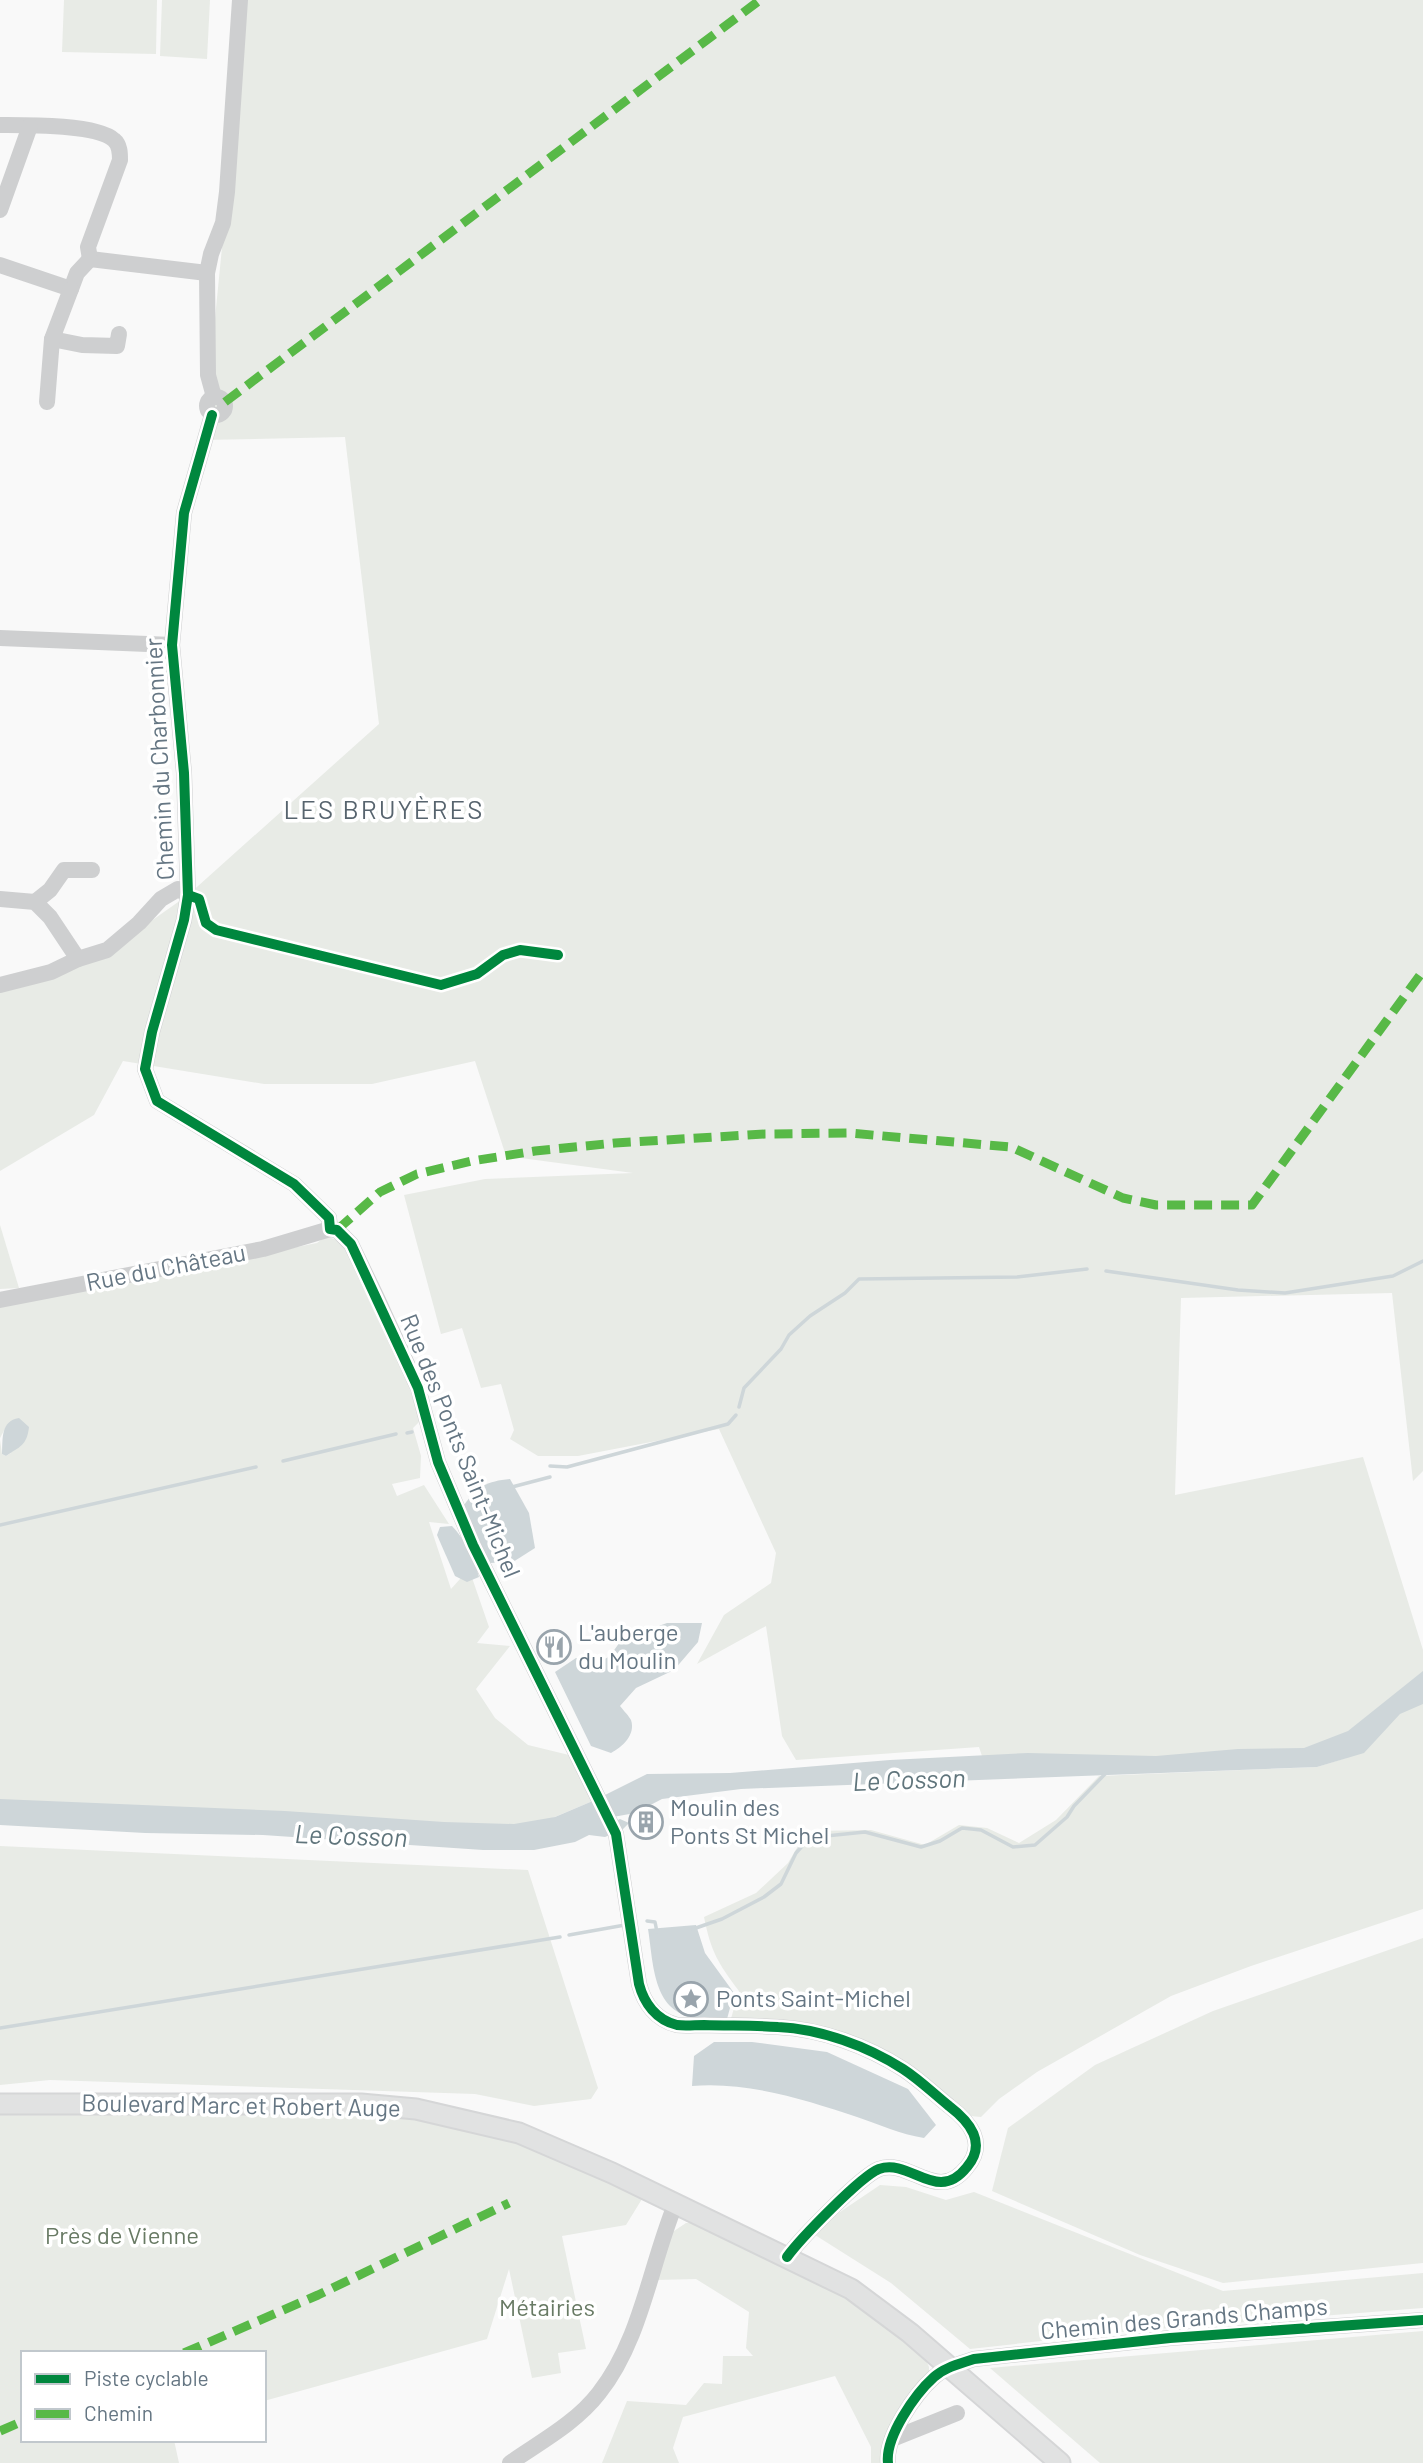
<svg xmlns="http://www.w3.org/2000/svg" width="1423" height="2463" font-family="Barlow,sans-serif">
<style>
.green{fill:#e8ebe6}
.water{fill:#ced6d9}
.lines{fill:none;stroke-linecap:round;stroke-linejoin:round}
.stream{stroke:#ced6d9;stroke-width:3.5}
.major-casing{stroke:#d5d6d7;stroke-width:23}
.minor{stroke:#cecfd0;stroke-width:16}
.major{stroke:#e1e2e2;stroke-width:19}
.quiet{stroke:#58b947;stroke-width:9;stroke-dasharray:18 9;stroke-linecap:butt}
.cycleway-casing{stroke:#fff;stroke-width:15}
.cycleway{stroke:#00873e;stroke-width:10}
.labels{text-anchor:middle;stroke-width:7;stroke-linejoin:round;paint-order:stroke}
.street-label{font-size:24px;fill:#657683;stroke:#fff}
.poi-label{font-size:24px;fill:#657683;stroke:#fff;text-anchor:start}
.park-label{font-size:24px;fill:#687a64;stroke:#fff}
.neighbourhood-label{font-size:26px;letter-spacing:2px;fill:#57646e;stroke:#fff}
.water-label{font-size:26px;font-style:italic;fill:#60757c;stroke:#fff}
</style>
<rect width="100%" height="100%" fill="#f9f9f9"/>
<g class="green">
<path d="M64 0H157L156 54 62 52Z"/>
<path d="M162 0H210L207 59 160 56Z"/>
<path d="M242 0H1423V1471L1413 1481 1392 1293 1181 1298 1175 1495 1363 1457 1423 1650V1909L1251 1966 1171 1996 1037 2072 999 2099 981 2117 970 2116 892 2056 730 2022 739 1991C718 1963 711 1952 704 1917L756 1893 788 1863 801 1841 814 1831 871 1830 925 1845 959 1825 987 1828 1019 1843 1056 1820 1099 1776 1317 1767 1346 1758 982 1756 979 1747 796 1760 782 1736 766 1626 697 1664 724 1615 771 1583 776 1553 719 1429 578 1456H538L510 1439 514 1430 501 1384 481 1388 462 1328 441 1334 404 1195 485 1179 633 1173 506 1156 475 1061 372 1084H264L123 1061 94 1115 0 1171V983L96 960 188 895 379 724 345 437 203 440 239 75Z"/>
<path d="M0 1225 19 1288 0 1289Z"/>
<path d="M326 1236 339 1241 350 1255 404 1372 420 1421 413 1428 421 1456 420 1478 392 1484 397 1496 424 1485 449 1524 429 1522 451 1589 469 1569 489 1627 477 1643 510 1646 476 1689 495 1718 528 1745 569 1755 595 1800 524 1830 0 1805V1440L2 1454 6 1456 11 1453 7 1425 0 1438V1306L317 1243Z"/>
<path d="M0 1846 528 1870 598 2088 591 2099 534 2106 475 2094 50 2080 0 2085Z"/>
<path d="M1423 1938V2263L1223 2283 1140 2255 992 2191 1008 2128 1095 2065 1213 2011Z"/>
<path d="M347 2110C385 2113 422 2116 459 2124 523 2138 584 2170 642 2199L626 2225 562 2236 586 2349 558 2353 561 2373 532 2378 509 2269 487 2339 264 2401V2353H23V2440H174L179 2463H0V2113Z"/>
<path d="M880 2185 906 2187 946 2200 974 2192 1223 2291 1423 2273V2308L1131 2331 970 2349 891 2283 815 2235 837 2214Z"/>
<path d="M686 2223H694L828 2285 886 2324 925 2358 929 2367V2374L883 2463H871V2447L835 2376 683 2417 673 2448 679 2463H602L627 2401 686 2405 704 2383 722 2384 723 2356H753L746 2348 749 2312 696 2279 655 2280 671 2233Z"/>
<path d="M1423 2331V2463H1100L990 2368Z"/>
</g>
<g class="water">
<path d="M19 1418 29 1427C27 1446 19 1447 6 1456L2 1454C3 1440 0 1421 19 1418Z"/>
<path d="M510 1479 529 1513 535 1548 513 1562 489 1563 464 1505C477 1487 487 1481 510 1479Z"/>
<path d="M452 1526C464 1538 475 1560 479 1577L467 1582 455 1576 437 1535 440 1527Z"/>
<path d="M667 1623H702L698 1642 674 1670 636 1688 620 1706C623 1710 629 1716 631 1720 636 1735 622 1747 611 1753L591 1746 555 1672 576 1658 596 1664 610 1656 622 1639Z"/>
<path d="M1423 1671V1704L1400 1714 1364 1753 1317 1767 741 1789 662 1799 635 1813 613 1817 608 1825 620 1819 629 1823 622 1830 605 1837 589 1835 575 1842 534 1850H483L263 1835 145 1833 0 1825V1799L285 1811 444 1822 514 1824 555 1817 595 1800 647 1774 730 1773 890 1760 1028 1753 1156 1756 1238 1749 1304 1748 1348 1731Z"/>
<path d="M696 1925 705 1953 734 1993 727 2019C715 2018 700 2020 688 2016 652 2007 653 1958 648 1929Z"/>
<path d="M714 2042H752L827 2052 908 2089 936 2125 924 2138C900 2134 880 2125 857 2117 806 2100 746 2081 692 2086L694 2056Z"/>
</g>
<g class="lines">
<g class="stream">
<path d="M1106 1271 1238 1290 1285 1293 1393 1276 1423 1261"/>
<path d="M739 1407 744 1388 781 1349 789 1335 810 1316 845 1293 859 1279 1017 1277 1087 1269"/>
<path d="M407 1433 412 1432"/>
<path d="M283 1461 396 1434"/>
<path d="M550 1466 567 1467 728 1424 736 1415"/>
<path d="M512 1487 550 1477"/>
<path d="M0 1525 256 1467"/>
<path d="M647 1921 655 1922 657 1932"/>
<path d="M693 1929 722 1919 764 1897 781 1884 796 1853 804 1844 816 1837 865 1832 921 1847 940 1841 962 1828 981 1830 1013 1847 1035 1845 1067 1817 1074 1806 1107 1772"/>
<path d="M569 1935 625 1925"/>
<path d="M0 2028 560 1937"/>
</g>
<g class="major-casing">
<path id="major" d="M0 2104H361L416 2109 519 2133 612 2173 851 2289 910 2333 1060 2463"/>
</g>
<g class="minor">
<path d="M0 125C24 125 97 124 114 140 120 145 120 153 120 160L88 247 90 259"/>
<path d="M0 210 30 126"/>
<path d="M90 259 207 273"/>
<path d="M0 265 71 289 77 273 90 259"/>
<path d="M52 339 82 345 117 346 119 334"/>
<circle cx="216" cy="406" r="9"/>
<path d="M214 397 208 375 207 273 211 254 223 223 227 192 240 0"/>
<path d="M47 402 52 339 71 289"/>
<path d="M212 415 184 513 172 645 184 773 188 895 184 920 152 1032 145 1069 157 1101 294 1184 329 1218 330 1229"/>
<path d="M0 638 172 645"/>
<path d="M0 899 35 902 50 917 78 959"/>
<path d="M35 902 50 890 64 870H92"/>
<path d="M0 985 51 972 78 959 107 950 139 923 161 899 178 889 188 895"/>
<path d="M330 1229 337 1230 351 1244 377 1298 418 1388 438 1462 473 1545 616 1834 639 1984C644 2003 656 2020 677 2025 685 2026 695 2025 704 2025 728 2026 753 2025 778 2027 821 2029 867 2046 903 2069 920 2080 934 2094 949 2106 970 2122 987 2143 967 2167 937 2205 911 2158 879 2169 861 2176 800 2239 787 2257"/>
<path d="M0 1300 263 1249 330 1229"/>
<path d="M892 2439 957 2413"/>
<path d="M510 2463C540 2442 576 2423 599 2393 641 2340 650 2266 675 2205"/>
<path d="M888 2463C885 2437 915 2394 934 2377 945 2367 960 2364 974 2359L1170 2338 1423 2320"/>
</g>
<use href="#major" class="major"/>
<g class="quiet">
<path d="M225 402 760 0"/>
<path d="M337 1230 380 1192 417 1174 472 1161 535 1151 615 1143 765 1134 849 1133 1011 1147 1123 1198 1156 1205H1252L1423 971"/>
<path d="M184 2353 318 2295 509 2203"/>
<path d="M0 2431 23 2421"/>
</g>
<g class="cycleway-casing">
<g id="cycleway">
<path d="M212 415 184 513 172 645 184 773 188 895 184 920 152 1032 145 1069 157 1101 294 1184 329 1218 330 1229 337 1230 351 1244 418 1388 438 1462 473 1545 616 1834 639 1984C644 2003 656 2020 677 2025 685 2026 695 2025 704 2025 728 2026 753 2025 778 2027 821 2029 867 2046 903 2069 920 2080 934 2094 949 2106 970 2122 987 2143 967 2167 937 2205 911 2158 879 2169 861 2176 800 2239 787 2257"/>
<path d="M188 895 199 899 206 923 216 930 441 985 477 974 503 955 520 950 558 955"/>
<path d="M888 2463C885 2437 915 2394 934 2377 945 2367 960 2364 974 2359L1170 2338 1423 2320"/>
</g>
</g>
<use href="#cycleway" class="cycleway"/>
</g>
<defs>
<g id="restaurant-ring" transform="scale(1.75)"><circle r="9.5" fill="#fff" stroke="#99a4ac" stroke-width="1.5"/><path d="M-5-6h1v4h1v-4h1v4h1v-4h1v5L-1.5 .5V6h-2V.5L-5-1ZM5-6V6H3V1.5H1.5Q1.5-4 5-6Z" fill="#99a4ac"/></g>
<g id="building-ring" transform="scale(1.75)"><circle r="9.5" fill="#fff" stroke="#99a4ac" stroke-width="1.5"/><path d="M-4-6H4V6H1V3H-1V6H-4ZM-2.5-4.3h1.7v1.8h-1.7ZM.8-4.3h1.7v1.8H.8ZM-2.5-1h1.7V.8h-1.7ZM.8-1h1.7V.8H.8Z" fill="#99a4ac"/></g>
<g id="sight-ring" transform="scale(1.75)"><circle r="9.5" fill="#fff" stroke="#99a4ac" stroke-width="1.5"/><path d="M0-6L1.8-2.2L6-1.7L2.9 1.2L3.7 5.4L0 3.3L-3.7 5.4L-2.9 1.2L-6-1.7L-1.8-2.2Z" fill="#99a4ac"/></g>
</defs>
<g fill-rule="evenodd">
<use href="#restaurant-ring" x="554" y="1647"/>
<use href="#building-ring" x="646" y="1822"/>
<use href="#sight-ring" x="691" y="1999"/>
</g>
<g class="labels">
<g class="street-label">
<text transform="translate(160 759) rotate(-93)" y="8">Chemin du Charbonnier</text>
<text transform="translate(166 1268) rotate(-11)" y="8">Rue du Château</text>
<text transform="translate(460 1446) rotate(68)" y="8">Rue des Ponts Saint-Michel</text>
<text transform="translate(241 2106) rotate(1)" y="8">Boulevard Marc et Robert Auge</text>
<text transform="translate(1184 2319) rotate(-5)" y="8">Chemin des Grands Champs</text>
</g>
<g class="poi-label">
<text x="578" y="1641">L'auberge<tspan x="578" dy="28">du Moulin</tspan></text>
<text x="670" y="1816">Moulin des<tspan x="670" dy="28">Ponts St Michel</tspan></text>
<text x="716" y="2007">Ponts Saint-Michel</text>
</g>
<g class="park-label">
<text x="122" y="2244">Près de Vienne</text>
<text x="547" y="2316">Métairies</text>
</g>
<g class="neighbourhood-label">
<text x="384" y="819">LES BRUYÈRES</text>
</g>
<g class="water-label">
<text transform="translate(909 1780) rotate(-2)" y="9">Le Cosson</text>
<text transform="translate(351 1836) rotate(2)" y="9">Le Cosson</text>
</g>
</g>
<rect x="21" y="2351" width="245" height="91" fill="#ffffff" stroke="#c1c8cd" stroke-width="2"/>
<rect x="35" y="2374" width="35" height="10" fill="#00873e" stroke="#c1c8cd" stroke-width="2"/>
<text x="84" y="2386" font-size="21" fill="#657683">Piste cyclable</text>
<rect x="35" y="2409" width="35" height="10" fill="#58b947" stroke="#c1c8cd" stroke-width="2"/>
<text x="84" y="2421" font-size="21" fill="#657683">Chemin</text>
</svg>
